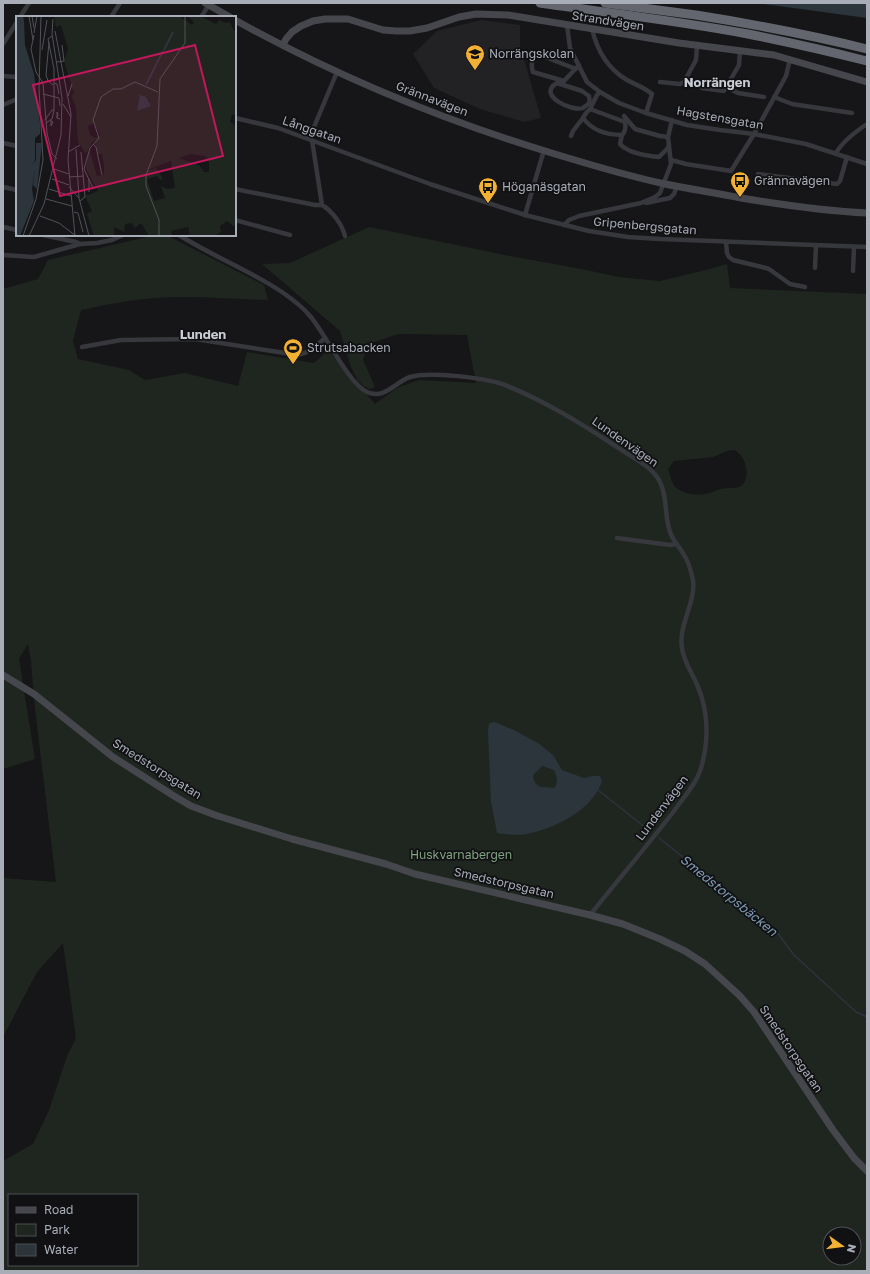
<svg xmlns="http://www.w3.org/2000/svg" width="870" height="1274" font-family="'Golos Text',sans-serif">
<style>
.built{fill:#222225}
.green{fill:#1e261f;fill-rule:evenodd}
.water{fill:#2c353c;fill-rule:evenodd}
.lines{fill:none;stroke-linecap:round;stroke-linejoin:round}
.stream{stroke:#2c353c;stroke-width:1.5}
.street{stroke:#37383d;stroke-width:4.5}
.secondary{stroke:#45474d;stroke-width:7}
.highway{stroke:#63666e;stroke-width:9}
.labels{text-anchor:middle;stroke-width:3.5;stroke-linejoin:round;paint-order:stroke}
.street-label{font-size:12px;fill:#a8adb8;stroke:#111113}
.poi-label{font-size:12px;fill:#a8adb8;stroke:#111113;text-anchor:start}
.park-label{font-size:12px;fill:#7fa381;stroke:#111113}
.neighbourhood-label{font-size:13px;font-weight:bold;fill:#c9ccd4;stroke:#111113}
.water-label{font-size:13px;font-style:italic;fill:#7f9bb3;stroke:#111113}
.inset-river{fill:none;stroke:#2c353c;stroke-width:2}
.inset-road{fill:none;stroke:#505258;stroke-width:1}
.view{fill:#c2185b;fill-opacity:0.15;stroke:#c2185b;stroke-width:2}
.inset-edge{fill:none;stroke:#a8adb8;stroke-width:2}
</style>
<rect width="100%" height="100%" fill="#161618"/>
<path class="built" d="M481 20 520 25V45L541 118 524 122 480 109 434 88 413 54 437 31Z"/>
<path class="green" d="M369 227 510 256 581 269 619 277 660 281 706 270 727 264 730 288 867 294V1271H3V1161L33 1144 49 1110 67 1056 76 1038 63 943 37 972 3 1037V878L56 882 35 709 31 661 28 644 19 659 35 759 3 769V289L38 279 48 260 151 236 170 237 264 285 268 300C230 299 192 295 154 298 129 300 105 305 81 310L73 341 78 359 129 370 145 380 185 373 238 386 247 352 314 363 328 350 375 404 397 388 419 380 476 383 467 335 398 334 368 344 363 360 375 387 370 389 365 387 358 381 351 367 340 331 262 264 290 263ZM735 450C737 452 740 454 742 457 747 464 750 482 739 487 734 489 727 487 721 489 716 490 711 493 706 494 695 496 680 494 673 484 671 480 670 473 668 469L674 461 713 457 727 451ZM9 1195H137V1265H9ZM830 1234H854V1258H830Z"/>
<g class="water">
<path d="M757 3H867V18Z"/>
<path d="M495 722 516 731 538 743 553 755 562 770 584 778 592 776H600L602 781C593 810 554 829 526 834 517 836 506 834 497 833L491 801 488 731 489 723ZM542 766 554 770C557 777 559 782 554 788 544 786 535 791 533 775Z"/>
</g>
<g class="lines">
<g class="stream">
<path d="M598 790 651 832"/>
<path d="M659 838 776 931 794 955 856 1012 867 1017"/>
</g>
<g class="street">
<path d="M20 17 29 3"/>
<path d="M111 17 120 3"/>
<path d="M201 17 209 5"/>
<path d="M567 25 570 48 587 82 600 92 619 103 646 113 687 125 720 130 754 134 806 144 867 164"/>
<path d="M592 29C597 50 608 69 627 80 636 85 644 87 652 94L646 113"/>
<path d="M3 44 17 22"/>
<path d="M576 69 540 55 534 56C531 62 531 66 533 72L564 81 579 65"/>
<path d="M3 76 17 77"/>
<path d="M660 82 680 84 684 82 696 60 697 46"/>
<path d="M726 87 738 93 764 97"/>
<path d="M702 88 724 91 739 65 740 51"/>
<path d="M774 97 792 104 852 113"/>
<path d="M590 104 589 96 582 91 557 83C536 95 572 112 583 108 584 107 586 106 588 104H592"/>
<path d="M3 105 17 99"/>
<path d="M591 107 597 95 600 92"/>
<path d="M624 116 635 129 660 136 668 137"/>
<path d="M235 118 278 128 430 184 525 215 589 231 628 237 660 239 867 247"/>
<path d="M622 135 620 144C628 153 648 156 659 157L668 148 669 145"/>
<path d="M571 136 573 131 583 118C592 130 607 135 622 135 626 131 626 127 625 122L590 109 586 113 583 118"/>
<path d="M309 139 337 72"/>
<path d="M312 140 322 205"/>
<path d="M3 143 17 146"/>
<path d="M836 153C843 141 855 132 867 124"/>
<path d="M671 160 686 164 731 171 754 134 786 76 790 59"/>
<path d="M758 174 837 184 840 181 847 157"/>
<path d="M3 187 17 190"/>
<path d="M235 189 315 205H322"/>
<path d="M646 203 670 198 674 194 677 186"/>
<path d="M322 205C332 211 342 224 345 236"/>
<path d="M525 215 544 150"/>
<path d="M235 220 290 235"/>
<path d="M564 225 569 220 579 216 641 203 655 197 660 193 671 164 668 137 672 120"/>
<path d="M3 227 17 230"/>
<path d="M43 235 76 242 80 244"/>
<path d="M179 235C212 256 249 270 282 292 292 299 302 306 310 316 325 333 348 383 367 392 385 400 395 382 410 377 429 371 486 378 505 385 545 401 582 424 617 447 631 457 650 465 659 480 668 496 664 516 670 532 673 541 680 547 684 555 689 562 691 571 693 580 696 603 678 625 682 648 684 663 693 674 698 687 709 713 709 744 700 771 695 786 683 798 674 811 647 846 618 880 590 915"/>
<path d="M726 242 727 253 729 257 733 260 762 267 769 269 790 284 805 287"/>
<path d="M3 255 34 257 80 244 97 243 112 240 123 235"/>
<path d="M815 268 816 245"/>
<path d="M853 271 854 247"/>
<path d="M82 347 121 340 195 339 298 355C309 353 317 345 325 338"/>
<path d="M617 538 670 545 676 544"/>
</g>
<g class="secondary">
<path d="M205 3 230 17"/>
<path d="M235 20C336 76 445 121 555 154 591 165 628 176 665 184 690 189 716 193 741 198 783 205 825 211 867 213"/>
<path d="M283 45 286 39 292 32 301 26 313 21 325 19H348L383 30 396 31H410L427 28 459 17 476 14 508 15 679 43 774 55 867 82"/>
<path d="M3 675 34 694 113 757 174 796 191 806 218 816 292 839 386 864 415 874 590 915 623 924 660 939 685 951 705 964 739 995 754 1012 833 1130 854 1158 867 1171"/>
</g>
<g class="highway">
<path d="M540 3C610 13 679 21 748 34 788 42 828 51 867 61"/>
<path d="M605 3C635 7 665 11 696 15 753 24 811 35 867 49"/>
</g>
</g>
<defs>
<g id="school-pin" transform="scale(1)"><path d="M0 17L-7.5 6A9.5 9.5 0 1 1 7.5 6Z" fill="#f2b134" stroke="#111113"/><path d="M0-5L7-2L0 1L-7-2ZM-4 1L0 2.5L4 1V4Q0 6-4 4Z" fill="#111"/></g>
<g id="bus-pin" transform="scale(1)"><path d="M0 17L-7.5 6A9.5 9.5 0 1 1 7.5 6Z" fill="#f2b134" stroke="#111113"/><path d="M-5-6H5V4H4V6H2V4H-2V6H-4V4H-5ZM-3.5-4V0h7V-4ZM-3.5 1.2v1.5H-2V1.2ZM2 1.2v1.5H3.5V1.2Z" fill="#111"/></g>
<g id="stadium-pin" transform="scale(1)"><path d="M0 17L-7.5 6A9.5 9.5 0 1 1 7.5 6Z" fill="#f2b134" stroke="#111113"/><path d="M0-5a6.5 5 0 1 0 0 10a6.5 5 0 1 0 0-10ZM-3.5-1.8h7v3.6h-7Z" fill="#111"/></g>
</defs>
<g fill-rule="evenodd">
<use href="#school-pin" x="475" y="54"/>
<use href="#bus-pin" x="740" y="181"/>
<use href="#bus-pin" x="488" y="187"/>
<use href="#stadium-pin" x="293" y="348"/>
</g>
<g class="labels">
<g class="street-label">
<text transform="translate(608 21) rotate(9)" y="4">Strandvägen</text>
<text transform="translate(432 99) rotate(21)" y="4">Grännavägen</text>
<text transform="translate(720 118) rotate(10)" y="4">Hagstensgatan</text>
<text transform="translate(312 130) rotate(19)" y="4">Långgatan</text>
<text transform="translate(645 226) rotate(5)" y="4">Gripenbergsgatan</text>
<text transform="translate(625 442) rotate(35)" y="4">Lundenvägen</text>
<text transform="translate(157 769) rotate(32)" y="4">Smedstorpsgatan</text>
<text transform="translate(662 808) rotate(-53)" y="4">Lundenvägen</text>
<text transform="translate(504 883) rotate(13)" y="4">Smedstorpsgatan</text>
<text transform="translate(791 1049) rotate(56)" y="4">Smedstorpsgatan</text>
</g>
<g class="poi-label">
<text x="489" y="58">Norrängskolan</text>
<text x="754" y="185">Grännavägen</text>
<text x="502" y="191">Höganäsgatan</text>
<text x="307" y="352">Strutsabacken</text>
</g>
<g class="park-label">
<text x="461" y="859">Huskvarnabergen</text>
</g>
<g class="neighbourhood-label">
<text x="717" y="87">Norrängen</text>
<text x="203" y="339">Lunden</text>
</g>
<g class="water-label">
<text transform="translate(729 895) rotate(39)" y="5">Smedstorpsbäcken</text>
</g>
</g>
<g transform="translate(16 16)">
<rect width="220" height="220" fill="#161618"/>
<path d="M38 0H163L176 9 178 6 171 0H184L200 8 203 4 209 7 214 6 218 15 220 14V98L216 99 214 106 220 110V210H217L211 205 204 210 205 216 198 220H174L172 211 155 215 156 220H133L125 207 119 212 116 207 109 208 108 216 98 211V220H78L71 198 76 195 69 180 82 175 70 153 72 137 74 136 81 160 88 159V149L86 138H82L79 127 81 123 76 126 70 138 62 126 60 92 55 79 58 78 48 45 52 33 45 9 40 11ZM78 107 84 120 79 122 74 119 72 110ZM174 138 189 140 193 144V156H188L183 149 163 142ZM155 145 159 172 151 173 145 170 149 182 138 185 131 163 141 160 144 164 147 163 140 152 126 156Z" fill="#1e261f" fill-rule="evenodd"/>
<path d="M0 0H7L8 5 9 29 18 58 24 107V118L19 122V144L16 149 20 144V127H26L21 173 17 169 19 151 16 173 18 185 4 220H0ZM124 79 130 81 135 90 121 95Z" fill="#2c353c"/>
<path class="inset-river" d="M148 34 157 16M130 69 147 35"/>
<path class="inset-road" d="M13 0 17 24M16 0 18 12M39 15 55 98 52 144 59 220M18 17 21 0M18 19 15 33 20 56 27 67 31 117 36 138 41 143M33 26 30 59 32 65 37 69M26 34 31 4M41 46 48 45 46 29M38 67 41 68 43 78M27 78 43 82 44 90M52 80 56 68M47 88 55 101M41 102V96L42 98 41 102 44 103M29 104 36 94H38M34 104 37 106 35 110V105M30 107 36 103 38 94V53L32 23 36 20M77 128 80 131 86 159M60 133 63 182 73 220M52 136 64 129M38 153 53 158M68 153 74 132 83 122 77 104 85 81 97 73H105L119 66 142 76M68 153 77 172M53 161 68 160M36 163 53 169M73 163V176M53 171 63 182M33 173 55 180M30 183 56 190M64 185 69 181 65 136M58 196 62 197 67 216M24 200 43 207 60 220M7 220 20 183 27 144 23 72 25 0M13 220 28 188 45 119 46 82 36 18 37 3M143 220V204L130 170V159L141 130 144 63 169 27V0"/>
<path class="view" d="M179 29 207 140 44 180 17 69Z"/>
<rect width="220" height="220" class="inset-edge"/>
</g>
<rect width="870" height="1274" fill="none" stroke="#a8adb8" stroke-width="8"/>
<rect x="8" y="1194" width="130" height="72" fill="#111113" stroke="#4d4f55"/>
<rect x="16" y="1207" width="20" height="6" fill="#45474d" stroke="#4d4f55"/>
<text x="44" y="1214" font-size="12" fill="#a8adb8">Road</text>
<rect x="16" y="1224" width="20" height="12" fill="#1e261f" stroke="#4d4f55"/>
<text x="44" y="1234" font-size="12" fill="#a8adb8">Park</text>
<rect x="16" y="1244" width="20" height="12" fill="#2c353c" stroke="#4d4f55"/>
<text x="44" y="1254" font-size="12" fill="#a8adb8">Water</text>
<g transform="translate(842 1246) rotate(104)"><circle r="19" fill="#111113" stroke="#4d4f55"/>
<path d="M0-3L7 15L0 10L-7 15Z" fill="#f2b134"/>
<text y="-6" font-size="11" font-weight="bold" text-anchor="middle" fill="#a8adb8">N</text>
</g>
</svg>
